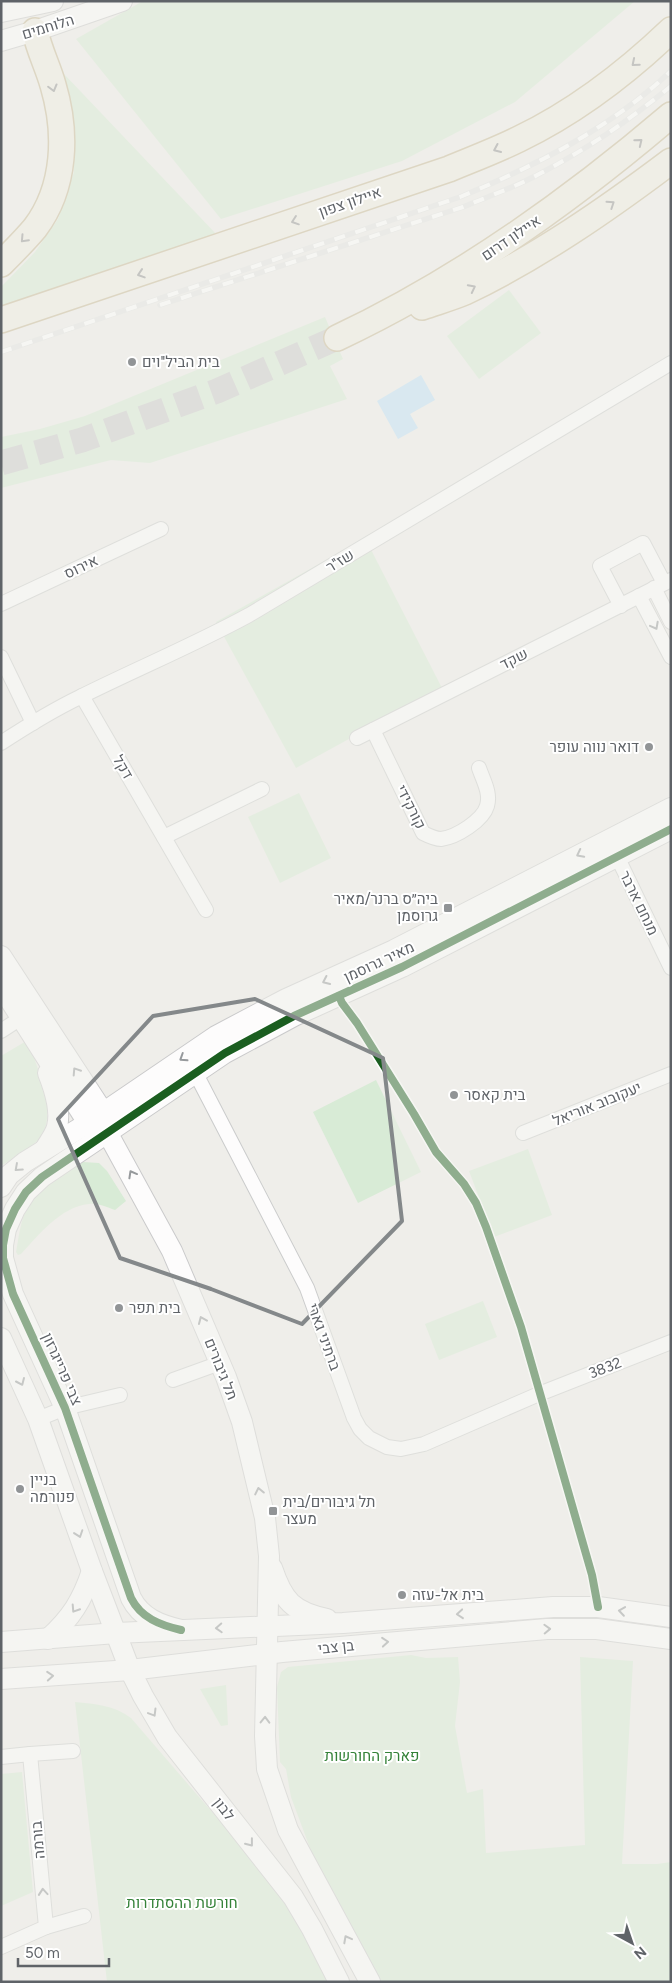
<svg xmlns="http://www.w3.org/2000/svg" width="672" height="1983" font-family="Figtree,Heebo,sans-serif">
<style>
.green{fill:#d8ebd6}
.water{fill:#bfe0f9}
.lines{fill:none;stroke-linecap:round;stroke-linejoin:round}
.highway-tunnel{stroke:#cbcbca;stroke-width:25;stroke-dasharray:25 12;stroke-linecap:butt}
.street-casing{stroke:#cbcccc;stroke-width:16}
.secondary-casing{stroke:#cacacb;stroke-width:22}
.highway-casing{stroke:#c8b996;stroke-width:28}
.street{stroke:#fdfcfc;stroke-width:14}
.secondary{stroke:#fdfcfc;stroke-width:20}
.highway{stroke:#f0ede3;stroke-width:25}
.rail-casing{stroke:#e4e4e4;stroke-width:5.5}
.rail{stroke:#fff;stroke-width:4;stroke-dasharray:11;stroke-linecap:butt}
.cycleway-casing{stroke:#fff;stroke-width:11}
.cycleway{stroke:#1b5e20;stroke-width:8}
.oneway{stroke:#929393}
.oneway2{stroke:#96999c}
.marked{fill:none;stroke:#84888a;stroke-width:4;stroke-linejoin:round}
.poi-dot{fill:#919496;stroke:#fff;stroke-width:2}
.labels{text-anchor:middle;stroke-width:4;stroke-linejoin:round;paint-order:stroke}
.street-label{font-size:15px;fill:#5f6368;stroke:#fff}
.poi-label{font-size:15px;fill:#5f6368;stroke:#fff;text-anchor:start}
.park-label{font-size:15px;fill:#348238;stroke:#fff}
</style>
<rect width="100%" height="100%" fill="#efeeea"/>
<g class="green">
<path d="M143 1H635L515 102 402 161 221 219 76 39Z"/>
<path d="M64 74 217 235 1 308V287L35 252 58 219 74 172 73 112Z"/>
<path d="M509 290 541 333 479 379 447 336Z"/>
<path d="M325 317 343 359 330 366 347 399 150 463 111 460 1 488V437L40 429 85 416Z"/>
<path d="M365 538 442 688 296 768 216 622Z"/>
<path d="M299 793 331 858 280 883 248 817Z"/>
<path d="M28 1040C36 1066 60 1116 39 1139 29 1150 13 1158 1 1166V1056Z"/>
<path d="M376 1080 421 1172 358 1203 313 1112Z"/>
<path d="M528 1149 552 1215 494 1237 469 1171Z"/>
<path d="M83 1162 99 1163 107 1171 126 1201 115 1210C106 1207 98 1203 89 1204 60 1207 39 1235 21 1254L18 1255 16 1252C19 1237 20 1221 28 1206 36 1190 67 1173 83 1162Z"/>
<path d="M483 1301 497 1337 439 1360 425 1324Z"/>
<path d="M411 1655 426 1658 458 1657 460 1682 455 1726 467 1793 483 1789 486 1853 585 1845 580 1657 633 1661 622 1864H657L671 1862V1982H379L314 1859 291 1797 286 1769 280 1762 277 1687 281 1672 288 1667Z"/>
<path d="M226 1685 228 1725 221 1726 200 1689Z"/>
<path d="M75 1702C95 1704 114 1705 131 1718L262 1870 281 1889 331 1982H107Z"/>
<path d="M22 1772 33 1892 1 1906V1774Z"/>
</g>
<path class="water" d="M421 375 435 400 410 414 418 428 398 439 377 401Z"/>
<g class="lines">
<path class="highway-tunnel" d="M1 463 82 440 217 391 337 338"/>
<g class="street-casing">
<g id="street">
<path d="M654 588 671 622"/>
<path d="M639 596 671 657"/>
<path d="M1 604 161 529"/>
<path d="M621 606 600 566 643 543 664 583"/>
<path d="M1 657 33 723"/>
<path d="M82 696 206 910"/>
<path d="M373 730 423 833C429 836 435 839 441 839 457 837 483 820 487 806 491 793 483 780 479 768"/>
<path d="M357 738 671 580"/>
<path d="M1 743C27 726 53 710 80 697 136 669 194 645 249 615L671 363"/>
<path d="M164 837 262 789"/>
<path d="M613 848 671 968"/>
<path d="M1 1031 21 1018"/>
<path d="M195 1072 307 1288 354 1418 360 1429 369 1438 387 1447 401 1449 424 1444 539 1394 671 1342"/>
<path d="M523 1133 671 1074"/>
<path d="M173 1380 220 1363"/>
<path d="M38 1419 65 1408 120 1395"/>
<path d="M30 1754 73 1751"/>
<path d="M1 1757 30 1754 46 1927 1 1947"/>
<path d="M46 1927 84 1916"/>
</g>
</g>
<g class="secondary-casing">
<g id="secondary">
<path d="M1 12 53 1"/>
<path d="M1 41 35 31 122 1"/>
<path d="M1 956 103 1112 107 1132 172 1251 226 1377 242 1422 265 1518 269 1556 265 1736 267 1769 288 1830 370 1982"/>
<path d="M1 986 88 1123 99 1128"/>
<path d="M45 1149C49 1142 55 1135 57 1127 61 1111 54 1088 48 1073"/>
<path d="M1 1187 9 1175 25 1162 88 1123 216 1036 286 999 394 950 671 808"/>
<path d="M1 1338 38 1419 92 1571 130 1670 143 1696 167 1737 293 1897 312 1929 339 1982"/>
<path d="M272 1568C283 1601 293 1612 327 1619"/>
<path d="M181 1630C160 1625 141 1618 131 1598L65 1408 13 1294 3 1258V1245L6 1229 15 1209 26 1192 42 1177 225 1053 294 1016 402 967 671 829"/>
<path d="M48 1639C71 1618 82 1601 92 1571"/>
<path d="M1 1642 116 1633 343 1623 553 1607H598L671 1617"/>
<path d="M1 1679 130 1670 282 1652 547 1629H597L671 1639"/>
</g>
</g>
<g class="highway-casing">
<g id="highway">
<path d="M1 264C13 252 25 240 35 228 66 187 67 132 53 85 48 67 39 50 35 31"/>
<path d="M422 307C436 302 451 298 465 292 538 257 606 210 671 161"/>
<path d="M1 320 449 169C473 159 497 150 519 139 575 112 626 73 671 30"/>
<path d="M337 338C458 281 568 203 671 115"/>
</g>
</g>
<use href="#street" class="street"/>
<use href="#secondary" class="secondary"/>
<use href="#highway" class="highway"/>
<g class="rail-casing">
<g id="rail">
<path d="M160 305 463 207C489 196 516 187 541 173 587 149 631 119 671 86"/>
<path d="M1 352 460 197C535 166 611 128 671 71"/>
</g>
</g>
<use href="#rail" class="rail"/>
<g class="cycleway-casing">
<g id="cycleway">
<path d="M339 996 342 1003 357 1023 414 1114 436 1152 464 1184 476 1203 486 1227 521 1327 592 1575 598 1607"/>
<path d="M181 1630C160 1625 141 1618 131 1598L65 1408 13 1294 3 1258V1245L6 1229 15 1209 26 1192 42 1177 225 1053 294 1016 402 967 671 829"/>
</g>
</g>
<use href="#cycleway" class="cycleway"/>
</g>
<defs><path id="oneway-chevron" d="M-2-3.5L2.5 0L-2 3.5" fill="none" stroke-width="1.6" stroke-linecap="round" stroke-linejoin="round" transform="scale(1.25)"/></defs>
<g class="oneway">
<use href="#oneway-chevron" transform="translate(635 63) rotate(140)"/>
<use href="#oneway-chevron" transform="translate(53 88) rotate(75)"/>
<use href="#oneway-chevron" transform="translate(639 142) rotate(-39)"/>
<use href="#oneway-chevron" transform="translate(497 149) rotate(156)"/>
<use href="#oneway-chevron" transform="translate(611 204) rotate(-34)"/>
<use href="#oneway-chevron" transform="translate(295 221) rotate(161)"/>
<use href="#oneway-chevron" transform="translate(24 239) rotate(133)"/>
<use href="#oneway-chevron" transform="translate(141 274) rotate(162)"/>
<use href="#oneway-chevron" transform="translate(472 288) rotate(-27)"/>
</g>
<g class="oneway2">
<use href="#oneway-chevron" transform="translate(655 626) rotate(62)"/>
<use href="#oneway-chevron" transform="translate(580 854) rotate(153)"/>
<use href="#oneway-chevron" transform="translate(326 981) rotate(155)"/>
<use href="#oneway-chevron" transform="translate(183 1058) rotate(147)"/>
<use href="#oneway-chevron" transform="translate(76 1071) rotate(-123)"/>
<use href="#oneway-chevron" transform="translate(18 1168) rotate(138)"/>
<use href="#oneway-chevron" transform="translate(132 1174) rotate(-119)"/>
<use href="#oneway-chevron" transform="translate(202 1320) rotate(-113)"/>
<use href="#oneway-chevron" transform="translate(21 1382) rotate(66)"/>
<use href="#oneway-chevron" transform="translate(259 1491) rotate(-102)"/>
<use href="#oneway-chevron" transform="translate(79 1534) rotate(71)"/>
<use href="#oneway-chevron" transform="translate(75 1609) rotate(123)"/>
<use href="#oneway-chevron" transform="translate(622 1611) rotate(-172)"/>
<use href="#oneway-chevron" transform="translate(460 1614) rotate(175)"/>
<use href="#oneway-chevron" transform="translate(219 1628) rotate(177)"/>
<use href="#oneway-chevron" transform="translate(547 1629) rotate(-2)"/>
<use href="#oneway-chevron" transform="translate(385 1642) rotate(-5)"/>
<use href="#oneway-chevron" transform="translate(50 1676) rotate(-4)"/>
<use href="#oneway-chevron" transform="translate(153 1713) rotate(59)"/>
<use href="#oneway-chevron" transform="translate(265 1720) rotate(-89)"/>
<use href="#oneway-chevron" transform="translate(250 1843) rotate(52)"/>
<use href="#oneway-chevron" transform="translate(43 1892) rotate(-95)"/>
<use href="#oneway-chevron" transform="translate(347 1939) rotate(-118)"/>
</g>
<path d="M0 0H672V1983H0ZM255 999 383 1058 402 1221 302 1324 211 1289 120 1258 58 1119 153 1016Z" fill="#efeeea" fill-opacity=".55" fill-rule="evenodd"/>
<path class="marked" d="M255 999 383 1058 402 1221 302 1324 211 1289 120 1258 58 1119 153 1016Z"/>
<g class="poi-dot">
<circle cx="132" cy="362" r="5"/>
<circle cx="649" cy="747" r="5"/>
<rect x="443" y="903" width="10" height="10" rx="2.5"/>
<circle cx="454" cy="1095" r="5"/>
<circle cx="119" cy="1308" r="5"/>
<circle cx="20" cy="1489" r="5"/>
<rect x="268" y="1506" width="10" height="10" rx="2.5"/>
<circle cx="402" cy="1595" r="5"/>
</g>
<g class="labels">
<g class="street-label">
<text transform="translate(48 27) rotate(-17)" y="5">הלוחמים</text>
<text transform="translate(350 202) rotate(-19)" y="5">איילון צפון</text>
<text transform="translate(511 238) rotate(-34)" y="5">איילון דרום</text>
<text transform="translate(340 561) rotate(-31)" y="5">שז"ר</text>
<text transform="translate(81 567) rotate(-25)" y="5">אירוס</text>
<text transform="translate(514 659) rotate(-27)" y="5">שקד</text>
<text transform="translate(123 767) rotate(60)" y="5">דקל</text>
<text transform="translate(411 807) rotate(63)" y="5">קורקידי</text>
<text transform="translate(639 903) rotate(64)" y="5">מנחם ארבר</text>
<text transform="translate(379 962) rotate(-25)" y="5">מאיר גרוסמן</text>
<text transform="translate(597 1104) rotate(-22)" y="5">יעקובוב אוריאל</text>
<text transform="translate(324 1337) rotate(70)" y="5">ברתיני גארי</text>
<text transform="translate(605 1368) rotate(-21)" y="5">3832</text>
<text transform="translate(62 1369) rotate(66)" y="5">צבי פרייגרזון</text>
<text transform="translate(221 1369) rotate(68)" y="5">תל גיבורים</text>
<text transform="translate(336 1647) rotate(-6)" y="5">בן צבי</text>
<text transform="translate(224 1809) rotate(52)" y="5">לבון</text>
<text transform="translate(38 1840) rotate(-95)" y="5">בורמה</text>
</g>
<g class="poi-label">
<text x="142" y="367">בית הביל"וים</text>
<text x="639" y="752" text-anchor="end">דואר נווה עופר</text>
<text x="438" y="904" text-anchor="end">ביה״ס ברנר/מאיר<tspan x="438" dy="17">גרוסמן</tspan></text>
<text x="464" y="1100">בית קאסר</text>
<text x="129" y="1313">בית תפר</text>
<text x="30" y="1485">בניין<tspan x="30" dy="17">פנורמה</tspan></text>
<text x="283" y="1507">תל גיבורים/בית<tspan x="283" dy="17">מעצר</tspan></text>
<text x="412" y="1600">בית אל-עזה</text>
</g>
<g class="park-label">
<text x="372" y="1761">פארק החורשות</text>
<text x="182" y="1908">חורשת ההסתדרות</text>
</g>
</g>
<rect width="672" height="1983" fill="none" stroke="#5f6368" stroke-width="5"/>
<g transform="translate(632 1943) rotate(140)" stroke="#ffffff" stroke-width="4" paint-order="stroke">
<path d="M0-4L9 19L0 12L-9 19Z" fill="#5f6368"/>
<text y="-8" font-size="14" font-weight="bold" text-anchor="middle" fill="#5f6368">N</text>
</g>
<path d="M18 1958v8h91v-8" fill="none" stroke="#5f6368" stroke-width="2.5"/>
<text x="25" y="1958" font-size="15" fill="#5f6368" stroke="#ffffff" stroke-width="4" paint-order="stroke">50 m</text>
</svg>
